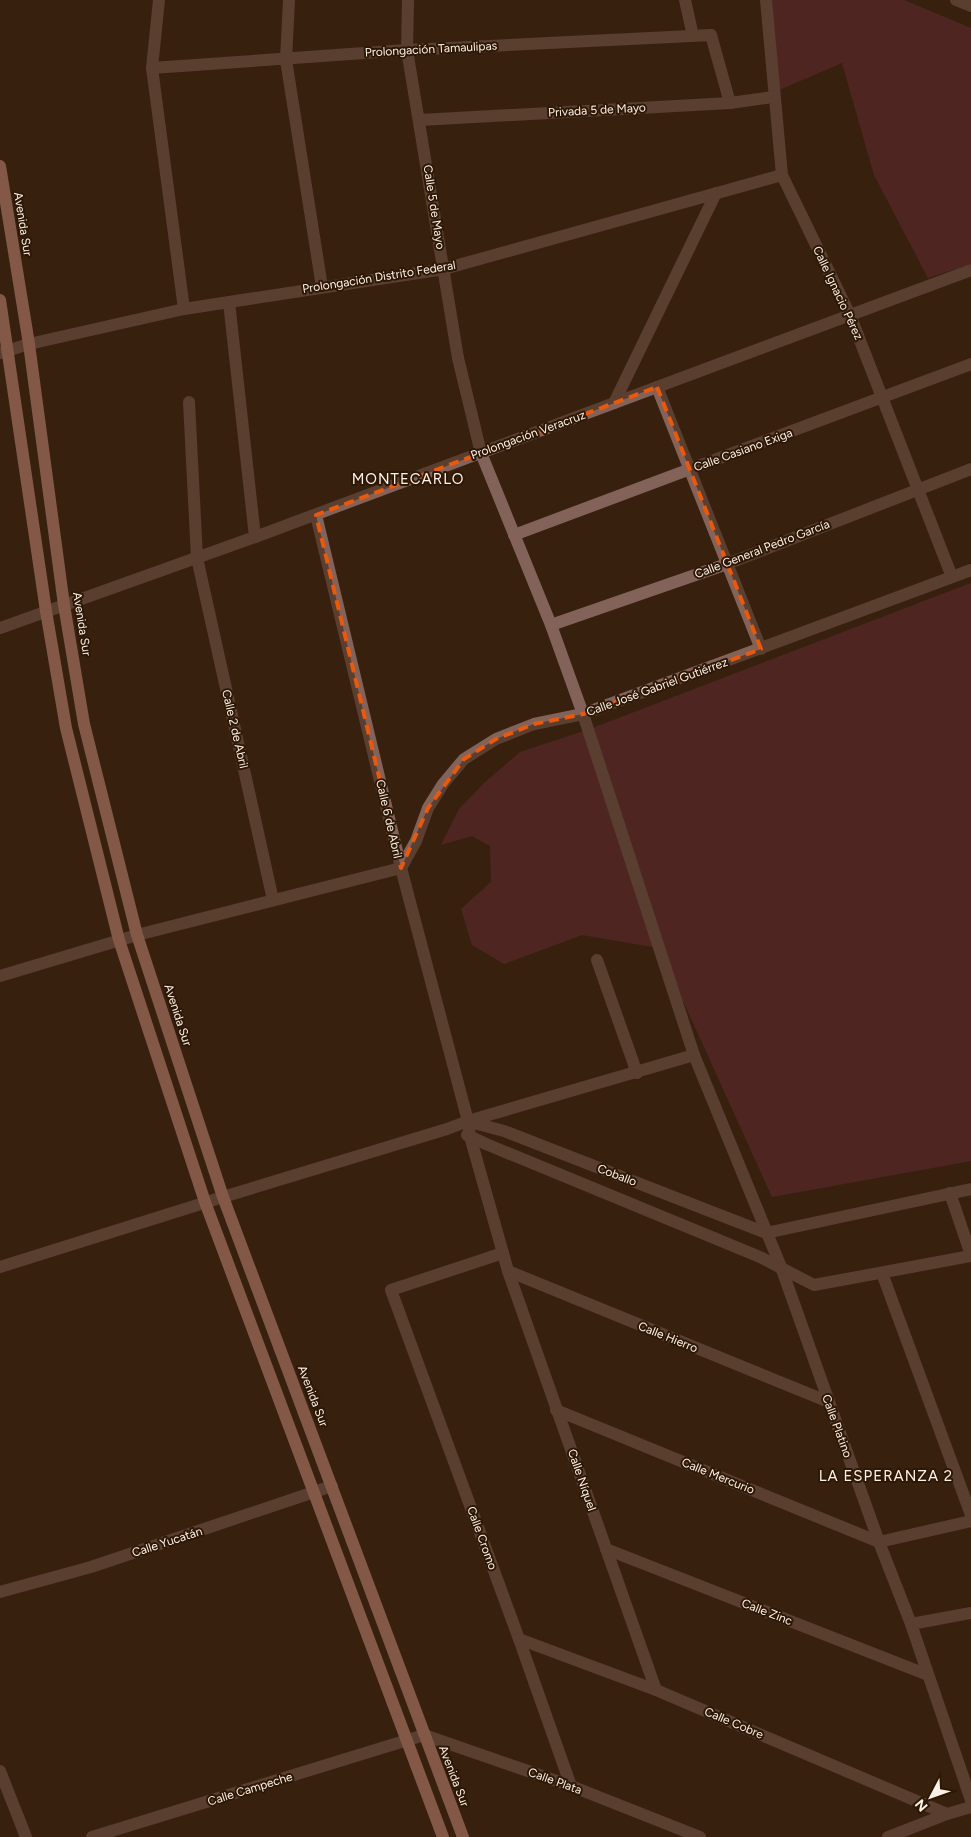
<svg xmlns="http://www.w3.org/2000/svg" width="971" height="1837" font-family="Figtree,sans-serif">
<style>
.green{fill:#6a2c38}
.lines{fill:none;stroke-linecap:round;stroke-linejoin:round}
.minor{stroke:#83625a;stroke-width:12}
.major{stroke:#df9b8c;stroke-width:12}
.marked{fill:none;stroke:#e8590c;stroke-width:4;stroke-dasharray:10 6;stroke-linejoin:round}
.labels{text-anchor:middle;stroke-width:4;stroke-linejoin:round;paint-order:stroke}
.street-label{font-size:12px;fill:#fef1e8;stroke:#2d1705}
.quarter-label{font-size:15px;letter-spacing:1px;fill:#fef1e8;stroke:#2d1705}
</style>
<rect width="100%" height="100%" fill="#38200f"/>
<g class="green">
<path d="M768 0H904L971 28V264L928 278 874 175 842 63 779 90Z"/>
<path d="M971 583V1161L772 1197 659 948 582 935 504 964 472 945 461 909 491 882 490 846 472 836 441 845 459 809 484 783 520 752 590 729Z"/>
</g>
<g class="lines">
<g class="minor">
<path d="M159 0 152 68 184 309"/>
<path d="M289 0 286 60 322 287"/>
<path d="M408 0 407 50 458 358 481 453 551 625 583 714 694 1055 781 1267 879 1542 911 1624 971 1800"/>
<path d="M685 0 693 36"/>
<path d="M766 0 782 175 850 315 952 577"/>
<path d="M956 0 971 6"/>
<path d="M152 68 407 50 711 35 730 103"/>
<path d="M420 120 730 103 773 97"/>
<path d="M229 302 255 537"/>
<path d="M0 353 29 344 184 309 444 269 782 175"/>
<path d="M657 387 761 649"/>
<path d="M189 402 197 558 273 900"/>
<path d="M614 403 716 193"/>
<path d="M316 515 401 868 468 1121 470 1136 508 1271 656 1690"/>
<path d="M514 535 971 364"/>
<path d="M551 625 727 564 971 469"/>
<path d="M0 628 255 537 971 270"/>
<path d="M401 868 416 841 428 808 443 784 464 759 496 739 534 724 583 714 971 570"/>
<path d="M597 960 637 1073"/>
<path d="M0 976 137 935 401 868"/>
<path d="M470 1122 504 1131 766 1233 971 1189"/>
<path d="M467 1135 486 1144 760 1257 814 1285 971 1256"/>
<path d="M950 1193 971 1255"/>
<path d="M503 1253 391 1290 519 1639 571 1786"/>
<path d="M0 1267 223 1197 447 1129 468 1121 694 1055"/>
<path d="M508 1271 829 1402"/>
<path d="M882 1273 971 1515"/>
<path d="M556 1410 879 1542 971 1521"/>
<path d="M606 1549 928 1675"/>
<path d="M0 1592 91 1567 332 1486"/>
<path d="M911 1624 971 1613"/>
<path d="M519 1639 656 1690 947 1814"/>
<path d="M0 1771 26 1837"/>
<path d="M92 1837 424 1735 571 1786 700 1837"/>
<path d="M888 1837 947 1814 971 1807"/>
</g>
<g class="major">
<path d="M0 166 29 344 64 605 84 724 137 935 223 1197 463 1837"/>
<path d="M0 300 46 611 66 728 119 940 205 1202 443 1837"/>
</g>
</g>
<path d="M0 0H971V1837H0ZM657 387 761 649 583 714 534 724 496 739 464 759 428 808 401 868 316 515Z" fill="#38200f" fill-opacity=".55" fill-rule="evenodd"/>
<path class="marked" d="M657 387 761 649 583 714 534 724 496 739 464 759 428 808 401 868 316 515Z"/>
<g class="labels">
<g class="street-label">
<text transform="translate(431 49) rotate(-3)" y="4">Prolongación Tamaulipas</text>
<text transform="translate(597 110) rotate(-3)" y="4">Privada 5 de Mayo</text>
<text transform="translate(434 207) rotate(81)" y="4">Calle 5 de Mayo</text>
<text transform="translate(23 224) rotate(81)" y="4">Avenida Sur</text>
<text transform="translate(379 277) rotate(-9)" y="4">Prolongación Distrito Federal</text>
<text transform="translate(838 293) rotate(65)" y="4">Calle Ignacio Pérez</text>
<text transform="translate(528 435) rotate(-20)" y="4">Prolongación Veracruz</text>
<text transform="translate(743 450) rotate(-20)" y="4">Calle Casiano Exiga</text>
<text transform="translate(762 549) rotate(-21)" y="4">Calle General Pedro García</text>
<text transform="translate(82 624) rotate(81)" y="4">Avenida Sur</text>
<text transform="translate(657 687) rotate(-20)" y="4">Calle José Gabriel Gutiérrez</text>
<text transform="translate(235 729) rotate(77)" y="4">Calle 2 de Abril</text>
<text transform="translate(389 819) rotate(77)" y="4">Calle 6 de Abril</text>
<text transform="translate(178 1015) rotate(72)" y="4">Avenida Sur</text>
<text transform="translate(617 1175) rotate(21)" y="4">Coballo</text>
<text transform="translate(668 1337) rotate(22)" y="4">Calle Hierro</text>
<text transform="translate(313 1396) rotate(69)" y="4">Avenida Sur</text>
<text transform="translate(837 1426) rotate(70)" y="4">Calle Platino</text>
<text transform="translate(718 1476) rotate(22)" y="4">Calle Mercurio</text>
<text transform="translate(582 1480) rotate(71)" y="4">Calle Níquel</text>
<text transform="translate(482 1538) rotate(70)" y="4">Calle Cromo</text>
<text transform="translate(167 1542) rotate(-18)" y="4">Calle Yucatán</text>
<text transform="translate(767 1612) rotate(21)" y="4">Calle Zinc</text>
<text transform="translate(734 1723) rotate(23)" y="4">Calle Cobre</text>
<text transform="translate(454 1776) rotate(69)" y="4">Avenida Sur</text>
<text transform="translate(555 1781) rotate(20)" y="4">Calle Plata</text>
<text transform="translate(250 1789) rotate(-17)" y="4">Calle Campeche</text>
</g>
<g class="quarter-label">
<text x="408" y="484">MONTECARLO</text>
<text x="886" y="1481">LA ESPERANZA 2</text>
</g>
</g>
<g transform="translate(931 1797) rotate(229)" stroke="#2d1705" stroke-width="4" paint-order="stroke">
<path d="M0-4L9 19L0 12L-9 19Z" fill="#fef1e8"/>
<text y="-8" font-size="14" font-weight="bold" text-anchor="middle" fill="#fef1e8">N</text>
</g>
</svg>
